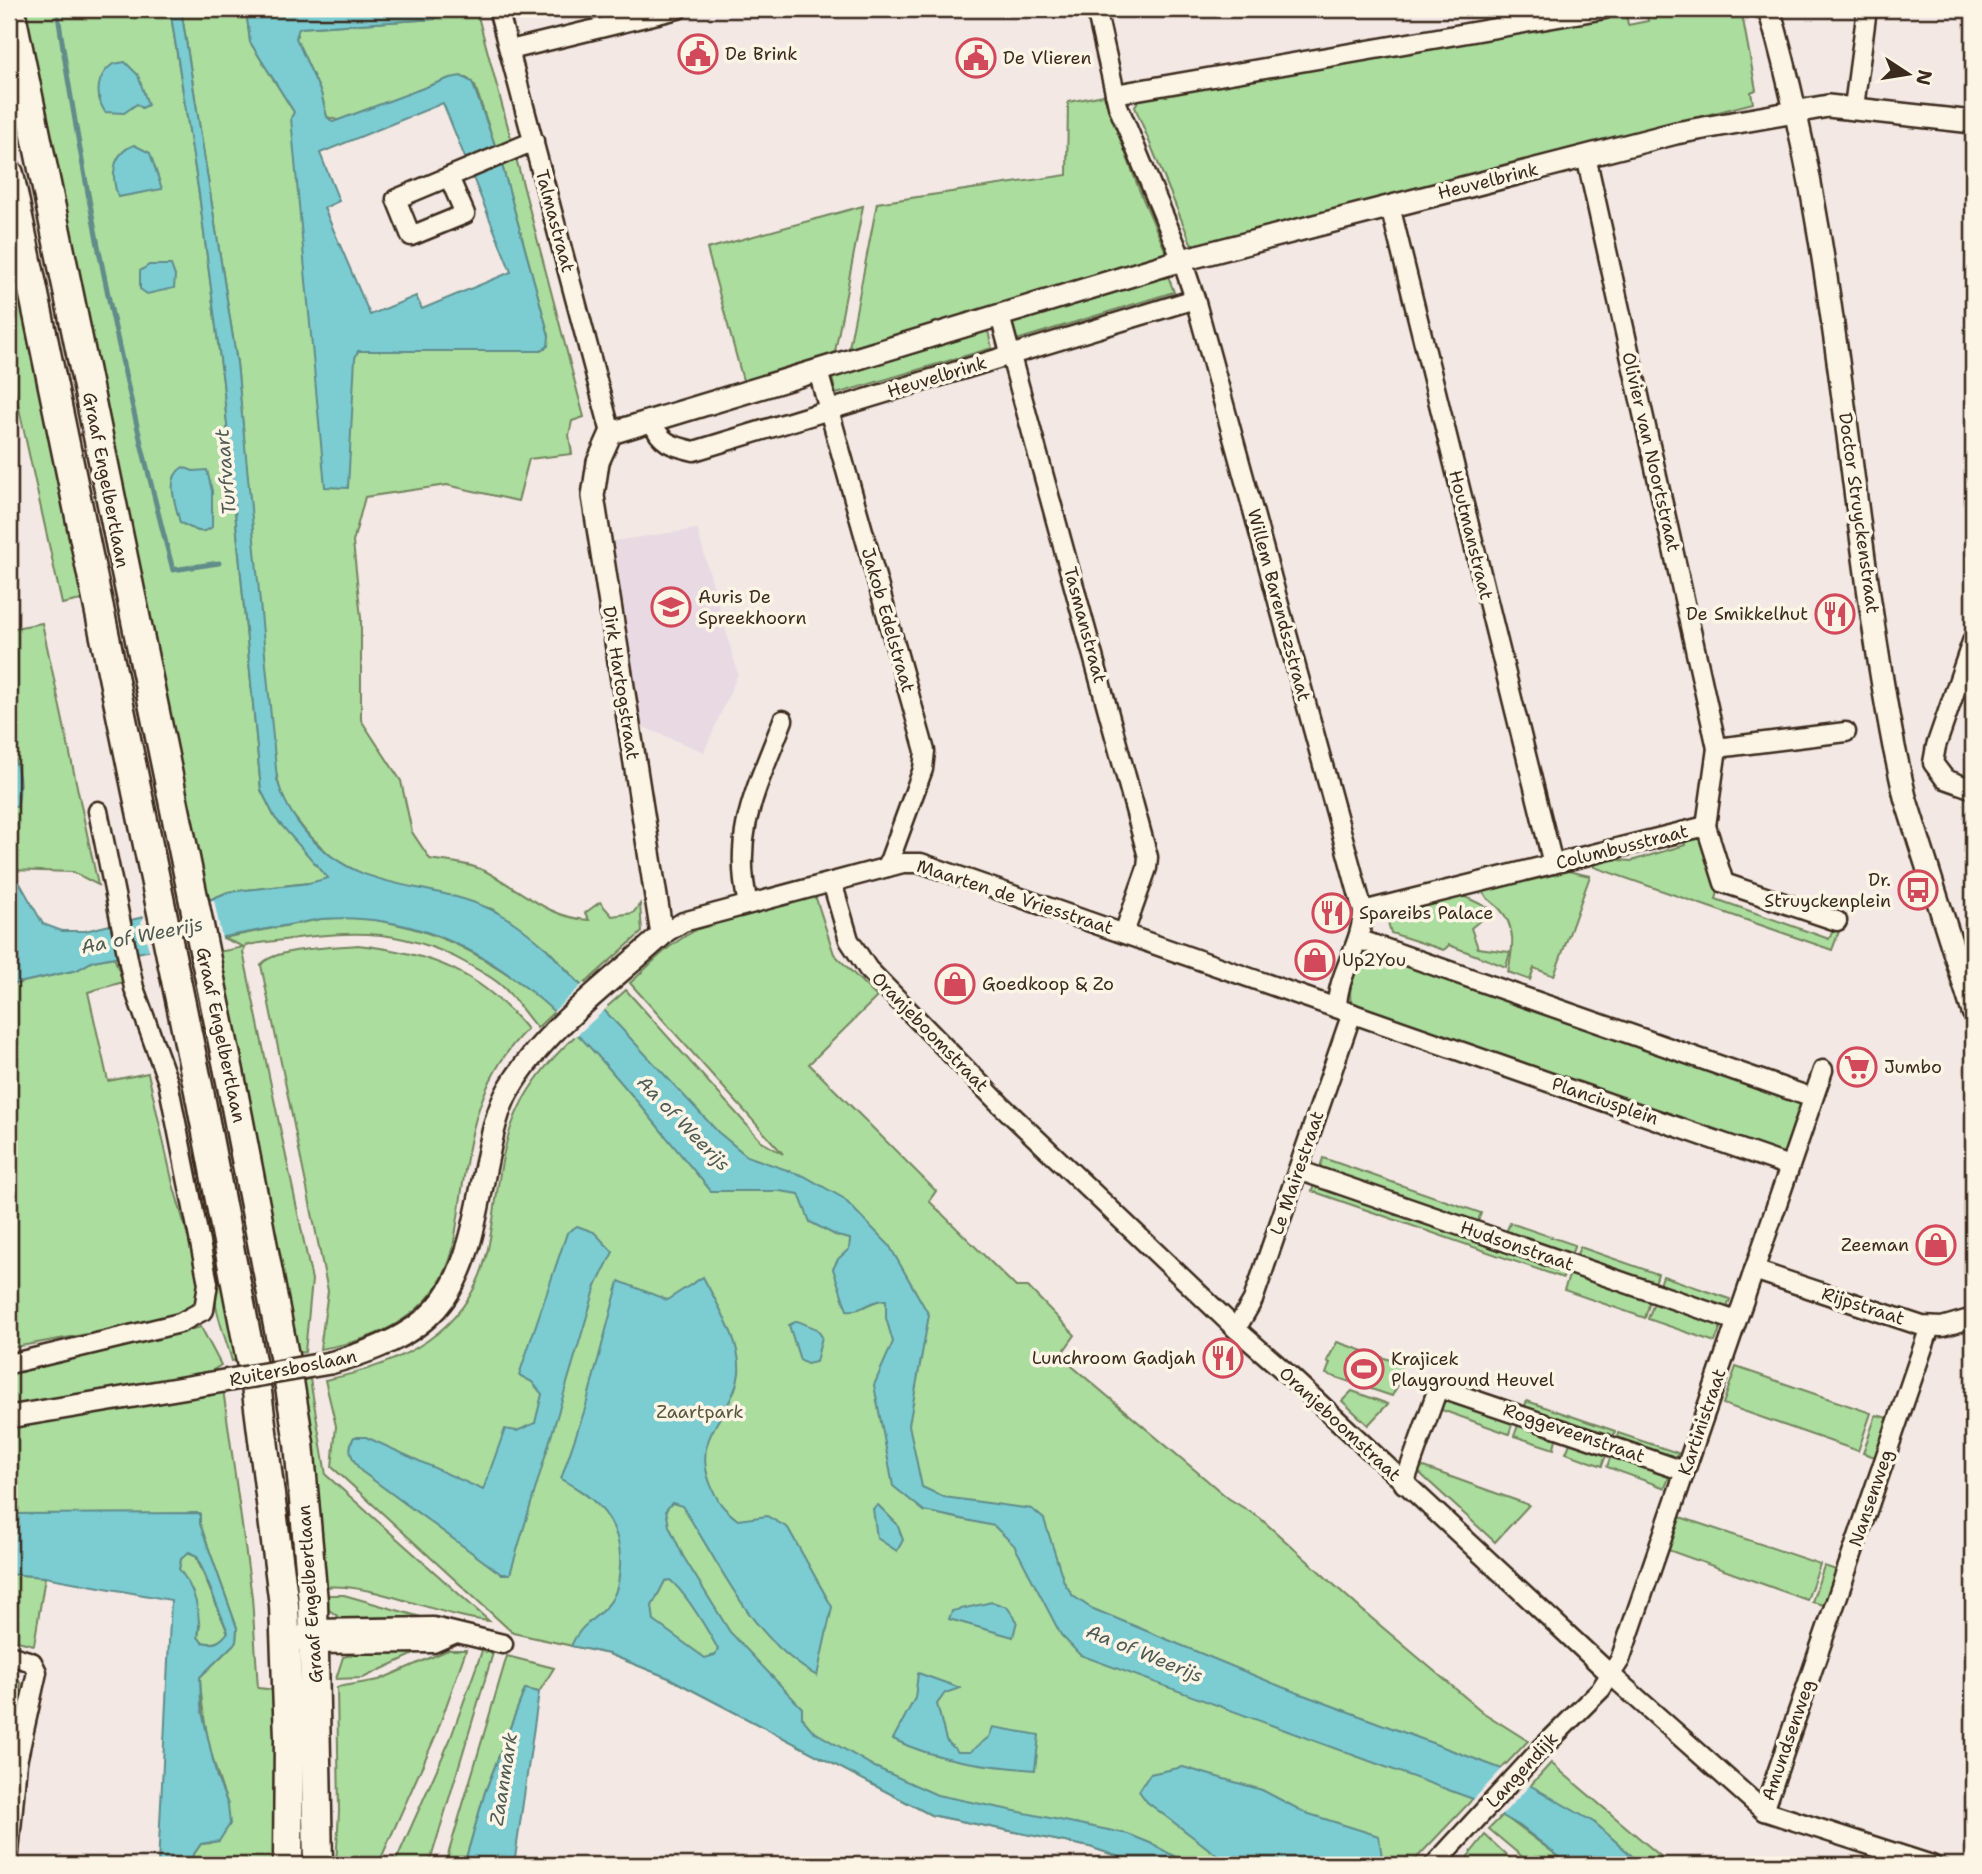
<svg xmlns="http://www.w3.org/2000/svg" width="1982" height="1874" font-family="'Shantell Sans',sans-serif">
<style>
.built{fill:#e8d9e3}
.green{fill:#abdd9e;stroke:#73845e;stroke-width:2}
.water{fill:#7bcdd2;stroke:#618c8a;stroke-width:2;fill-rule:evenodd}
.pier{fill:#f3e8e4}
.lines{fill:none;stroke-linecap:round;stroke-linejoin:round}
.stream{stroke:#618c8a;stroke-width:5}
.minor-casing{stroke:#3b2a1e;stroke-width:23}
.tertiary-casing{stroke:#3b2a1e;stroke-width:26}
.primary-casing{stroke:#3b2a1e;stroke-width:33}
.minor{stroke:#fcf5e5;stroke-width:18}
.tertiary{stroke:#fcf5e5;stroke-width:21}
.primary{stroke:#fcf5e5;stroke-width:28}
.tertiary-bridge-casing{stroke:#3b2a1e;stroke-width:26;stroke-linecap:butt}
.tertiary-bridge{stroke:#fcf5e5;stroke-width:21}
.labels{text-anchor:middle;stroke-width:7;stroke-linejoin:round;paint-order:stroke}
.poi-label{font-size:18px;fill:#3b2a1e;stroke:#fcf5e5;text-anchor:start}
.street-label{font-size:18px;fill:#3b2a1e;stroke:#fcf5e5}
.park-label{font-size:18px;fill:#57573e;stroke:#fcf5e5}
.water-label{font-size:19px;font-style:italic;fill:#4e5b54;stroke:#fcf5e5}
</style>
<rect width="100%" height="100%" fill="#f3e8e4"/>
<filter id="ink" filterUnits="userSpaceOnUse"><feTurbulence type="fractalNoise" baseFrequency=".0143" numOctaves="2"/><feDisplacementMap in="SourceGraphic" scale="14" xChannelSelector="R" yChannelSelector="G"/><feConvolveMatrix kernelMatrix="1 2 1 2 8 2 1 2 1" color-interpolation-filters="sRGB"/></filter>
<g filter="url(#ink)">
<path class="built" d="M697 529 738 674 704 752 641 726 614 541Z"/>
<g class="green">
<path d="M19 9H170L199 194 223 382 261 790 275 818 328 875 326 881 228 892 202 903Z"/>
<path d="M181 9H246L250 42 294 112 355 358 356 353 362 349H545L549 336 502 165 516 158 584 417 572 421 569 435 572 454 529 459 518 501 447 485 365 497 353 542 361 618V720L401 781 412 832 430 859C447 862 469 863 485 871 520 889 548 918 589 920L585 913 600 902 612 916 633 913 640 904 642 932 582 986 547 949 492 909 367 877 336 861 307 833 289 810 281 794 274 763 237 363Z"/>
<path d="M441 9H476L512 142 496 148 475 86 467 78H450L340 121 327 117 321 93 296 39 298 28 435 19Z"/>
<path d="M1646 9H1741L1756 90 1751 92 1753 103 1198 246 1191 243 1135 107 1140 96 1626 13 1628 25 1648 21Z"/>
<path d="M1104 95 1140 192 1169 259 848 353 877 203 1067 175 1068 102Z"/>
<path d="M863 206 834 357 744 384 707 249Z"/>
<path d="M9 222 86 599 62 604 9 363Z"/>
<path d="M1168 276 1174 292 1010 342 1005 326Z"/>
<path d="M988 331 992 348 836 394 832 378Z"/>
<path d="M42 623 98 885 73 872 9 870V805L17 807 15 759 9 749V629Z"/>
<path d="M1696 834 1702 838 1711 875 1720 885 1716 899 1829 939 1835 924 1841 926 1832 950 1594 867 1597 858 1631 861 1685 845 1683 837Z"/>
<path d="M1563 870 1590 876 1554 976 1534 968 1530 980 1508 972C1513 949 1517 927 1499 908 1490 900 1485 899 1482 887Z"/>
<path d="M814 892 834 954 877 997 809 1064 936 1191 929 1201 1016 1287H1028L1075 1335 1060 1356 1228 1498 1260 1518 1362 1610 1484 1713 1528 1741 1410 1865H1143L1090 1847 931 1815 669 1678 609 1654 513 1633 332 1467 336 1426 325 1380C399 1365 468 1334 487 1253 497 1211 497 1163 513 1122 533 1067 584 1028 626 990L762 1142 783 1154 630 983C645 970 659 954 675 943 713 914 769 905 814 892Z"/>
<path d="M1457 893 1493 910 1471 928 1478 948 1510 952 1506 967 1449 945 1444 950 1391 933 1385 911Z"/>
<path d="M350 917C435 924 491 958 556 1010L537 1028C525 1014 515 998 502 986 493 977 478 970 466 963 389 920 329 934 246 945L243 952 312 1280 305 1352 296 1353 213 953 244 947 223 938 321 919Z"/>
<path d="M358 945C431 953 480 972 527 1029 464 1092 468 1171 452 1253 435 1314 378 1340 320 1349L328 1291 261 965C273 948 337 947 358 945Z"/>
<path d="M1368 952 1800 1100 1802 1105 1788 1150 1780 1154 1353 1007C1345 993 1356 962 1368 952Z"/>
<path d="M114 957 123 982 88 992 108 1081 148 1073 173 1184 201 1282 197 1302 177 1318 9 1348V985L77 970 93 961Z"/>
<path d="M1323 1158 1481 1213 1476 1227 1318 1173Z"/>
<path d="M1315 1181 1540 1260 1539 1263 1565 1272 1563 1278 1312 1191Z"/>
<path d="M1510 1223 1575 1245 1569 1259 1504 1237Z"/>
<path d="M1580 1247 1658 1274 1653 1289 1574 1261Z"/>
<path d="M1571 1271 1620 1288V1291L1645 1300 1647 1297 1651 1298 1645 1318 1564 1290Z"/>
<path d="M1663 1276 1730 1299 1725 1313 1673 1296 1674 1290 1660 1285Z"/>
<path d="M225 1279 237 1360 232 1361C225 1335 213 1309 214 1282Z"/>
<path d="M1655 1300 1722 1323 1715 1342 1648 1319Z"/>
<path d="M201 1327 221 1365 205 1375 9 1408V1372Z"/>
<path d="M1337 1342 1402 1364 1399 1374 1403 1376 1392 1396 1326 1374 1330 1363 1327 1361Z"/>
<path d="M1736 1367 1871 1413 1858 1451 1723 1404Z"/>
<path d="M310 1379 326 1475 489 1621C436 1616 373 1582 323 1587L301 1380Z"/>
<path d="M223 1389 252 1597 258 1688 276 1690V1865H186L201 1844 211 1843 228 1805C212 1764 202 1721 200 1677L236 1642 237 1628 200 1524V1514H9V1426Z"/>
<path d="M1352 1391 1388 1404 1368 1425 1342 1401Z"/>
<path d="M1444 1397 1514 1418 1509 1434 1436 1408Z"/>
<path d="M1527 1401 1615 1431 1612 1441 1608 1439 1610 1434 1596 1430 1594 1435 1523 1410Z"/>
<path d="M1876 1415 1888 1418 1875 1457 1863 1453Z"/>
<path d="M1519 1423 1557 1433 1554 1449 1514 1436Z"/>
<path d="M1618 1433 1678 1453 1674 1462 1615 1442Z"/>
<path d="M1571 1441 1608 1450 1602 1466 1566 1453Z"/>
<path d="M1612 1452 1671 1472 1665 1488 1607 1467Z"/>
<path d="M1415 1464 1529 1505 1495 1542 1413 1467Z"/>
<path d="M1680 1517 1820 1564 1807 1600 1668 1550Z"/>
<path d="M188 1552 196 1556 228 1633C220 1642 214 1645 202 1642L198 1637 200 1625 179 1569 181 1559Z"/>
<path d="M1824 1566 1836 1570 1824 1605 1812 1602Z"/>
<path d="M9 1574 45 1577 34 1645 9 1639Z"/>
<path d="M324 1595H344L421 1617 340 1618 329 1610Z"/>
<path d="M427 1648 363 1678 336 1679 343 1657 360 1653Z"/>
<path d="M448 1650H466L436 1735 378 1865H336L339 1811 337 1687 379 1680Z"/>
<path d="M482 1651 493 1653 429 1865H394L450 1740Z"/>
<path d="M507 1656 554 1668 539 1692 525 1689 485 1792 464 1865H445Z"/>
<path d="M11 1670 21 1684 9 1743Z"/>
<path d="M1551 1763 1671 1865H1642L1595 1823 1529 1787Z"/>
<path d="M1503 1815 1570 1865H1532L1489 1829Z"/>
<path d="M1485 1835 1517 1865H1461Z"/>
</g>
<g class="water">
<path d="M170 9H181L237 363 277 779C283 801 294 819 308 835 361 894 422 879 490 909 511 918 529 934 547 949L718 1132 747 1156 804 1176 843 1198 889 1245 929 1315 909 1425 922 1487 944 1497 1032 1509 1044 1519 1064 1582 1073 1596 1091 1608 1282 1687 1502 1769 1595 1823 1642 1865H1570L1520 1826 1473 1799 1080 1655 1061 1635 1014 1545 994 1526 924 1511 893 1486 874 1385 893 1342 886 1318V1300C871 1299 864 1312 847 1310L833 1269 838 1259 849 1249 850 1239 837 1236 810 1222 799 1194 779 1191H711C606 1068 505 906 321 919L93 961 77 970 9 985V870L13 871 43 924 62 931H85L202 903 228 892 310 883 328 878 275 818 261 790 223 382 199 194Z"/>
<path d="M246 9H441L435 19 299 28 296 38 321 93 327 117 333 122 450 78 461 76 472 82 502 165 549 336 548 346 541 351H358L355 358 348 488 325 487 291 118 294 112 250 42ZM443 103 511 272 422 309 416 296 370 315 324 208 339 201 320 153Z"/>
<path d="M125 62 138 75 148 105 142 108 137 104 124 113 105 112C94 95 97 75 113 64Z"/>
<path d="M134 145 150 153 162 189 118 197C111 177 111 154 134 145Z"/>
<path d="M149 265H171L175 276 174 288 147 294 140 289V271Z"/>
<path d="M183 467 193 471 207 470 212 491V527C200 537 192 527 180 523 176 505 164 478 183 467Z"/>
<path d="M9 749C20 767 22 787 17 807L9 805Z"/>
<path d="M577 1226 594 1232 613 1252 596 1286 510 1574H501L361 1471C352 1459 346 1450 354 1437H366L483 1490 505 1429 517 1431 535 1423 542 1394 532 1382 519 1375 567 1233Z"/>
<path d="M703 1277C717 1304 742 1342 739 1373 733 1417 691 1433 710 1483 717 1501 723 1509 738 1520L767 1516 788 1528 832 1607 817 1676C749 1637 723 1568 682 1506L672 1503 666 1510 669 1526 683 1556 730 1632 802 1708V1718L813 1731 875 1767 937 1795 1128 1834 1150 1843 1190 1865H1143L1090 1847 931 1815 669 1678 609 1654 571 1646C579 1626 593 1621 607 1606 617 1595 619 1581 620 1566 622 1522 598 1499 561 1479L585 1409 619 1281 667 1300ZM670 1580C686 1593 708 1631 718 1649L715 1655 705 1658 654 1621 652 1606 665 1581Z"/>
<path d="M797 1321 817 1329 822 1337 816 1362 807 1364 800 1360 789 1325Z"/>
<path d="M878 1505 897 1524 903 1540 897 1551 877 1538 873 1509Z"/>
<path d="M200 1513V1524L237 1628 236 1642 200 1677 201 1707 217 1778 228 1805 230 1824 219 1841 201 1844 186 1865H158L171 1600 45 1577 9 1574V1514ZM189 1552 197 1556 228 1632C220 1643 214 1645 202 1642L198 1637C202 1612 194 1588 179 1569L181 1559Z"/>
<path d="M992 1602 1007 1607 1017 1621 1013 1637 949 1619 952 1611Z"/>
<path d="M918 1673 960 1688 945 1693 937 1704 946 1740 958 1752H970L989 1737 993 1727 1039 1735 1035 1770C988 1766 936 1761 893 1739L915 1698Z"/>
<path d="M525 1689 539 1692 514 1865H464L485 1792Z"/>
<path d="M1183 1767 1262 1790 1306 1813 1379 1836 1383 1865H1230L1147 1802 1139 1791 1150 1774Z"/>
</g>
<g class="pier">
<path d="M214 900 222 939 150 953 141 922 145 915Z"/>
<path d="M584 983 608 1007 575 1037 553 1012Z"/>
<path d="M1504 1767 1531 1784 1500 1817 1471 1802Z"/>
</g>
<g class="lines">
<path class="stream" d="M57 9C85 197 124 385 173 570L219 563"/>
<g class="minor-casing">
<g id="minor">
<path d="M498 9 611 433"/>
<path d="M1096 9 1118 106 1182 260 1195 299 1363 911C1362 945 1337 974 1337 1008"/>
<path d="M510 50 678 9"/>
<path d="M1115 94 1605 9"/>
<path d="M1854 107 1867 9"/>
<path d="M1586 156 1717 748"/>
<path d="M449 177 465 214 411 236 396 199 534 141"/>
<path d="M1390 206 1553 864"/>
<path d="M1000 316 1148 857 1147 868 1124 933"/>
<path d="M818 371 925 751 923 769 887 867"/>
<path d="M652 421C660 443 672 446 694 451L1195 299"/>
<path d="M1973 639 1936 746 1933 763 1945 779 1973 789"/>
<path d="M1706 826 1717 748 1846 732"/>
<path d="M832 882 849 940 868 969 1000 1104 1236 1329 1291 1377 1611 1675 1764 1811 1932 1865"/>
<path d="M748 904C731 831 758 787 783 720"/>
<path d="M1363 911 1706 826 1724 883 1837 921"/>
<path d="M662 935 683 922 903 863H921L1789 1166"/>
<path d="M1358 939 1813 1098"/>
<path d="M1298 1170 1736 1321"/>
<path d="M1754 1270 1922 1326 1942 1327 1973 1318"/>
<path d="M1236 1329 1253 1300 1352 1013"/>
<path d="M9 1364 180 1323 204 1310 208 1283 168 1082 134 988 98 811"/>
<path d="M1404 1484 1437 1391 1442 1389 1684 1471"/>
<path d="M304 1634 314 1629 433 1627 503 1644"/>
<path d="M306 1644 433 1643 456 1633"/>
<path d="M9 1655 32 1662 37 1672 17 1762 9 1853"/>
<path d="M1764 1811 1930 1327"/>
<path d="M1434 1865 1539 1751 1601 1689 1620 1660 1823 1070"/>
</g>
</g>
<g class="tertiary-casing">
<g id="tertiary">
<path d="M1769 9C1839 248 1847 502 1894 747L1905 797 1973 1012"/>
<path d="M330 1363C451 1330 464 1285 485 1170 491 1142 495 1114 509 1089 543 1030 612 981 662 935L593 496 598 462 611 433 1182 260 1676 133 1828 106 1973 122"/>
<path d="M9 1417 206 1384"/>
</g>
</g>
<g class="primary-casing">
<g id="primary">
<path d="M10 9 232 1086 290 1387 299 1443 313 1602 318 1865"/>
<path d="M9 174 199 1091 257 1392 284 1605 289 1737 288 1865"/>
</g>
</g>
<use href="#minor" class="minor"/>
<use href="#tertiary" class="tertiary"/>
<use href="#primary" class="primary"/>
<g class="tertiary-bridge-casing">
<path id="tertiary-bridge" d="M206 1384 330 1363"/>
</g>
<use href="#tertiary-bridge" class="tertiary-bridge"/>
</g>
</g>
<defs>
<g id="civic-ring" transform="scale(2.0125)"><circle r="9.5" fill="#fcf5e5" stroke="#d1495b" stroke-width="1.5"/><path d="M-.6-6.5H3V-4.5H.6V-3L4-1V1h2V6H-6V1h2V-1L-.6-3ZM-1.2 2.5V6h2.4V2.5Z" fill="#d1495b"/></g>
<g id="school-ring" transform="scale(2.0125)"><circle r="9.5" fill="#fcf5e5" stroke="#d1495b" stroke-width="1.5"/><path d="M0-5L7-2L0 1L-7-2ZM-4 1L0 2.5L4 1V4Q0 6-4 4Z" fill="#d1495b"/></g>
<g id="restaurant-ring" transform="scale(2.0125)"><circle r="9.5" fill="#fcf5e5" stroke="#d1495b" stroke-width="1.5"/><path d="M-5-6h1v4h1v-4h1v4h1v-4h1v5L-1.5 .5V6h-2V.5L-5-1ZM5-6V6H3V1.5H1.5Q1.5-4 5-6Z" fill="#d1495b"/></g>
<g id="bus-ring" transform="scale(2.0125)"><circle r="9.5" fill="#fcf5e5" stroke="#d1495b" stroke-width="1.5"/><path d="M-5-6H5V4H4V6H2V4H-2V6H-4V4H-5ZM-3.5-4V0h7V-4ZM-3.5 1.2v1.5H-2V1.2ZM2 1.2v1.5H3.5V1.2Z" fill="#d1495b"/></g>
<g id="shop-ring" transform="scale(2.0125)"><circle r="9.5" fill="#fcf5e5" stroke="#d1495b" stroke-width="1.5"/><path d="M-5-2.5h2.3a2.7 3.5 0 0 1 5.4 0H5L5.5 6h-11ZM-1.5-2.5h3a1.5 2.3 0 0 0-3 0Z" fill="#d1495b"/></g>
<g id="supermarket-ring" transform="scale(2.0125)"><circle r="9.5" fill="#fcf5e5" stroke="#d1495b" stroke-width="1.5"/><path d="M-6-5.5h2.5l.6 2H6L4.5 2H-2.5L-4.4-4H-6ZM-1.5 3.2a1.3 1.3 0 1 0 .1 0ZM3 3.2a1.3 1.3 0 1 0 .1 0Z" fill="#d1495b"/></g>
<g id="stadium-ring" transform="scale(2.0125)"><circle r="9.5" fill="#fcf5e5" stroke="#d1495b" stroke-width="1.5"/><path d="M0-5a6.5 5 0 1 0 0 10a6.5 5 0 1 0 0-10ZM-3.5-1.8h7v3.6h-7Z" fill="#d1495b"/></g>
</defs>
<g fill-rule="evenodd">
<use href="#civic-ring" x="698" y="54"/>
<use href="#civic-ring" x="976" y="58"/>
<use href="#school-ring" x="671" y="607"/>
<use href="#restaurant-ring" x="1835" y="614"/>
<use href="#bus-ring" x="1918" y="890"/>
<use href="#restaurant-ring" x="1332" y="913"/>
<use href="#shop-ring" x="1315" y="960"/>
<use href="#shop-ring" x="955" y="984"/>
<use href="#supermarket-ring" x="1857" y="1067"/>
<use href="#shop-ring" x="1936" y="1245"/>
<use href="#restaurant-ring" x="1223" y="1358"/>
<use href="#stadium-ring" x="1364" y="1369"/>
</g>
<g class="labels">
<g class="poi-label">
<text x="725" y="60">De Brink</text>
<text x="1003" y="64">De Vlieren</text>
<text x="698" y="603">Auris De<tspan x="698" dy="21">Spreekhoorn</tspan></text>
<text x="1808" y="620" text-anchor="end">De Smikkelhut</text>
<text x="1891" y="886" text-anchor="end">Dr.<tspan x="1891" dy="21">Struyckenplein</tspan></text>
<text x="1359" y="919">Spareibs Palace</text>
<text x="1342" y="966">Up2You</text>
<text x="982" y="990">Goedkoop &amp; Zo</text>
<text x="1884" y="1073">Jumbo</text>
<text x="1909" y="1251" text-anchor="end">Zeeman</text>
<text x="1196" y="1364" text-anchor="end">Lunchroom Gadjah</text>
<text x="1391" y="1365">Krajicek<tspan x="1391" dy="21">Playground Heuvel</tspan></text>
</g>
<g class="street-label">
<text transform="translate(1488 181) rotate(-14)" y="6">Heuvelbrink</text>
<text transform="translate(555 221) rotate(75)" y="6">Talmastraat</text>
<text transform="translate(937 377) rotate(-17)" y="6">Heuvelbrink</text>
<text transform="translate(1651 452) rotate(77)" y="6">Olivier van Noortstraat</text>
<text transform="translate(106 480) rotate(79)" y="6">Graaf Engelbertlaan</text>
<text transform="translate(1859 513) rotate(82)" y="6">Doctor Struyckenstraat</text>
<text transform="translate(1471 535) rotate(76)" y="6">Houtmanstraat</text>
<text transform="translate(1279 605) rotate(75)" y="6">Willem Barendszstraat</text>
<text transform="translate(888 620) rotate(74)" y="6">Jakob Edelstraat</text>
<text transform="translate(1085 625) rotate(75)" y="6">Tasmanstraat</text>
<text transform="translate(621 683) rotate(81)" y="6">Dirk Hartogstraat</text>
<text transform="translate(1622 847) rotate(-14)" y="6">Columbusstraat</text>
<text transform="translate(1015 897) rotate(18)" y="6">Maarten de Vriesstraat</text>
<text transform="translate(930 1032) rotate(46)" y="6">Oranjeboomstraat</text>
<text transform="translate(221 1035) rotate(78)" y="6">Graaf Engelbertlaan</text>
<text transform="translate(1605 1101) rotate(19)" y="6">Planciusplein</text>
<text transform="translate(1297 1173) rotate(-71)" y="6">Le Mairestraat</text>
<text transform="translate(1517 1246) rotate(19)" y="6">Hudsonstraat</text>
<text transform="translate(1863 1306) rotate(18)" y="6">Rijpstraat</text>
<text transform="translate(293 1368) rotate(-11)" y="6">Ruitersboslaan</text>
<text transform="translate(1702 1422) rotate(-71)" y="6">Kartinistraat</text>
<text transform="translate(1340 1424) rotate(43)" y="6">Oranjeboomstraat</text>
<text transform="translate(1574 1433) rotate(19)" y="6">Roggeveenstraat</text>
<text transform="translate(1871 1498) rotate(-71)" y="6">Nansenweg</text>
<text transform="translate(310 1594) rotate(-94)" y="6">Graaf Engelbertlaan</text>
<text transform="translate(1788 1740) rotate(-71)" y="6">Amundsenweg</text>
<text transform="translate(1522 1770) rotate(-47)" y="6">Langendijk</text>
</g>
<g class="park-label">
<text x="700" y="1418">Zaartpark</text>
</g>
<g class="water-label">
<text transform="translate(225 472) rotate(-95)" y="7">Turfvaart</text>
<text transform="translate(142 935) rotate(-11)" y="7">Aa of Weerijs</text>
<text transform="translate(684 1123) rotate(46)" y="7">Aa of Weerijs</text>
<text transform="translate(1145 1653) rotate(22)" y="7">Aa of Weerijs</text>
<text transform="translate(503 1779) rotate(-81)" y="7">Zaanmark</text>
</g>
</g>
<rect width="1982" height="1874" fill="none" stroke="#fcf5e5" stroke-width="35"/>
<rect x="18" y="18" width="1947" height="1839" fill="none" stroke="#3b2a1e" stroke-width="2.5" filter="url(#ink)"/>
<g transform="translate(1908 74) rotate(102)" stroke="#fcf5e5" stroke-width="5" paint-order="stroke">
<path d="M0-5L12 26L0 18L-12 26Z" fill="#3b2a1e"/>
<text y="-10" font-size="19" font-weight="bold" text-anchor="middle" fill="#3b2a1e">N</text>
</g>
</svg>
